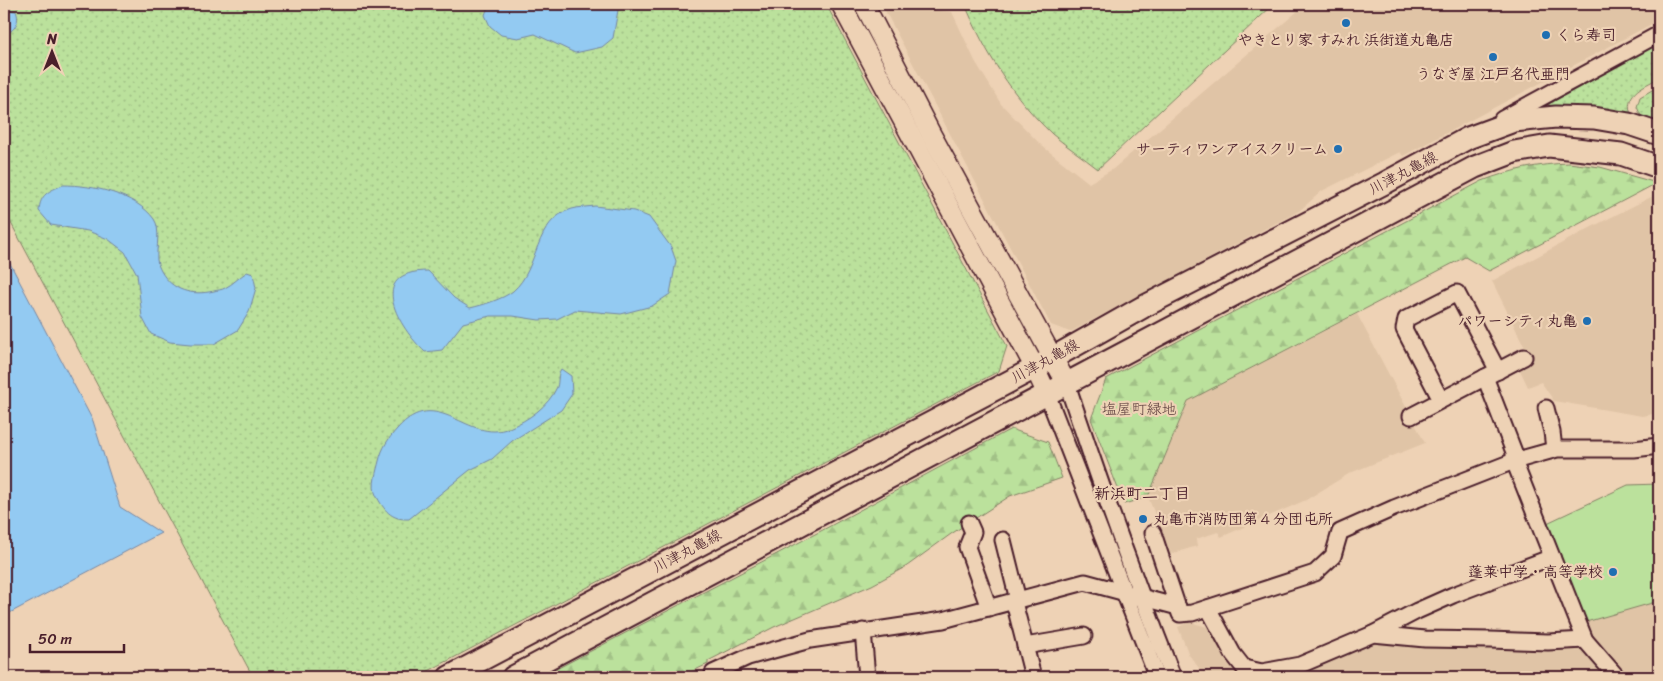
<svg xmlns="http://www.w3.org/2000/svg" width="1663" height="681" font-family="Sriracha,'Klee One',sans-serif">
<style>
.built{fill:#e0c4a6}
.grass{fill:url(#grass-dots);stroke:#828064}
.forest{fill:url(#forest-firs);stroke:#828064}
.garden{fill:#bbe19c;stroke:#828064}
.water{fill:#93caf2;stroke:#7686a2}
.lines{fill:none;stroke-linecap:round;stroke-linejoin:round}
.minor-casing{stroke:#4a1f2b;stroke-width:19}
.tertiary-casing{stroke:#4a1f2b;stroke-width:22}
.secondary-casing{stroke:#4a1f2b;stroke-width:25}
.minor{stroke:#eed2b5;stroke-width:15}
.tertiary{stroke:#eed2b5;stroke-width:19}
.secondary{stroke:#eed2b5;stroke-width:21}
.poi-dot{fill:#1f6fb2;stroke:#eed2b5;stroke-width:2}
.labels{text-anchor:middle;stroke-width:4.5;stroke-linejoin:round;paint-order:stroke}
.poi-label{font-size:15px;font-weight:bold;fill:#4a1f2b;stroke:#eed2b5;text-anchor:end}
.street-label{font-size:15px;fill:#4a1f2b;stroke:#eed2b5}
.park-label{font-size:15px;fill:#5b3c3c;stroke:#eed2b5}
.neighbourhood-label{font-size:16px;font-weight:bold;fill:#4a1f2b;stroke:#eed2b5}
</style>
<defs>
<pattern id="grass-dots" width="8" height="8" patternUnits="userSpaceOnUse" patternTransform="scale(1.25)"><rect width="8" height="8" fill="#bbe19c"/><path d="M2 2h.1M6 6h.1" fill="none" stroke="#a2c187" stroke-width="1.8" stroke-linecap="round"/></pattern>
<pattern id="forest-firs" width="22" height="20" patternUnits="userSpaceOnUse" patternTransform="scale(1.25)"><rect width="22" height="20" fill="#bbe19c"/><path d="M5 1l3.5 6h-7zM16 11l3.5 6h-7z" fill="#a2c187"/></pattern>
</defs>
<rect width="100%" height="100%" fill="#eed2b5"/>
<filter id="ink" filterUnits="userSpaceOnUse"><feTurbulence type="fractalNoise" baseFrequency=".02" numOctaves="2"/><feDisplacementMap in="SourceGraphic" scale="10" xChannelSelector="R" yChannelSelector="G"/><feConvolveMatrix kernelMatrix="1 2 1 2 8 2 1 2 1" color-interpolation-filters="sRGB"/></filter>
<g filter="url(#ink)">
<g class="built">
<path d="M1306 4H1659V20L1403 156 1400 152 1322 191 1299 211 1070 332 1051 325 882 5 952 12 975 61 1001 104 1042 146 1089 183 1113 169Z"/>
<path d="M1659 193V413L1642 416 1554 401 1541 382 1528 387 1520 370 1532 362 1492 281 1588 229Z"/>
<path d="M1357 314 1425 443 1350 473 1306 500 1221 537 1218 532 1196 539 1197 546 1171 554 1148 497 1188 401Z"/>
<path d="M1659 484V677H1627L1593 638 1547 523 1628 485Z"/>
<path d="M1190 622 1207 627 1243 673 1265 677H1206L1189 655 1178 627Z"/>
<path d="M1369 642 1573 647 1584 651 1607 677H1270Z"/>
</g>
<g class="grass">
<path d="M4 4H826L1007 346 999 371 417 677H253L4 210Z"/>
<path d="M965 4H1274L1098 169C1083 157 1066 146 1052 134 1013 97 985 53 965 4Z"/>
<path d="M1659 40V78C1642 87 1622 94 1632 117L1552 109 1549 106V101Z"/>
<path d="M1659 86V123L1641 116 1637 107 1640 97Z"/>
</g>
<g class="forest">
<path d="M1569 163 1600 167 1657 183 1489 271 1465 257 1188 401 1148 497 1124 504 1091 419 1106 379 1482 181C1511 170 1538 164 1569 163Z"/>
<path d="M1011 429 1048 442 1062 478 1010 496 951 534 907 566 872 585 774 627 708 661V664L680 677H541L819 532Z"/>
</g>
<path class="garden" d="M1659 484V601L1586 622 1547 523 1628 485Z"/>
<g class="water">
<path d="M489 4H614L618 10 613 38 602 47 575 53 535 34 518 38 501 35 490 26 485 15Z"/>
<path d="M10 10 16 11C20 21 16 31 4 34V17Z"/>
<path d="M63 185C92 185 136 194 154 219 161 229 156 248 157 260 158 265 159 267 161 271 172 291 192 296 214 291 217 290 222 290 225 288 233 284 239 277 247 272L253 274 256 288 249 312 238 330 214 344H190L170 342 151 334 142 317 137 274 125 252 108 239 88 231 51 225 39 211C40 194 49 191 63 185Z"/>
<path d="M595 206 634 211 649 217 671 247 676 261 670 294 652 306 621 314 575 310 557 319 539 320 513 316H490L463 323 442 350 425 352C399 328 365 271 428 271L454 298 470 308C483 305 503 299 513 291 540 268 533 220 572 209 579 207 587 207 595 206Z"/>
<path d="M4 252 93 421 120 507 161 533 4 616Z"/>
<path d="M561 369 571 376 572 394 561 410 512 441 492 459 470 470 409 519C391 520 384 510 376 495 371 486 377 470 379 461 382 448 388 439 397 429 437 383 468 445 509 428 528 420 548 407 557 387 559 381 557 375 561 369Z"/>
</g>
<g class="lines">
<g class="minor-casing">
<g id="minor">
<path d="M1502 119 1659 34"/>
<path d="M1485 377 1514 452V461L1585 640 1617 677"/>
<path d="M1067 384C1100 483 1135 581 1173 677"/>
<path d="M1047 394 1157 677"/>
<path d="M1441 400 1404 329 1406 319 1457 293 1498 371"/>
<path d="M1546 408 1552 432 1554 449"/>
<path d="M1411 416 1524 357"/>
<path d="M969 523 973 532 967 547 989 608"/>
<path d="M1153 533 1180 614 1192 613 1315 573 1333 556 1340 532 1394 508 1514 461 1557 449H1634L1659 446"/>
<path d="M1003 540 1018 600"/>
<path d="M1014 602 1033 677"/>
<path d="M1208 608 1233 654 1244 668 1262 672 1300 665 1373 634 1425 639 1490 640 1548 642 1585 640"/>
<path d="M863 631 867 677"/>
<path d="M1373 634 1417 611 1453 595 1552 557"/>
<path d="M1025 646 1084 636"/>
<path d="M713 673 748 657 810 640 943 620 1085 582 1178 607"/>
</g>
</g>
<g class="tertiary-casing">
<g id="tertiary">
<path d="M841 4 1035 368 1047 394"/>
<path d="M864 4 931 134 1067 384"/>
</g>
</g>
<g class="secondary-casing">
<g id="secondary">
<path d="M449 677 1035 368 1143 307 1385 183 1468 138 1514 121 1556 117 1594 118 1629 124 1659 134"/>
<path d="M513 677 1475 167 1514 152 1549 146 1621 154 1659 167"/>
</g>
</g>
<use href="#minor" class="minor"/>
<use href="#tertiary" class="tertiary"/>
<use href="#secondary" class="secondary"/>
</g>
</g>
<g class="poi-dot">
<circle cx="1346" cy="23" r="5"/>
<circle cx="1546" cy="35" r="5"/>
<circle cx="1493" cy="57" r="5"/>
<circle cx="1338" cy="149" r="5"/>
<circle cx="1587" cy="321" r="5"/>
<circle cx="1143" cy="519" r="5"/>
<circle cx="1613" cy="572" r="5"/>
</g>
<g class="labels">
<g class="poi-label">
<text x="1556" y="40" text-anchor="start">くら寿司</text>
<text x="1346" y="45" text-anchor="middle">やきとり家 すみれ 浜街道丸亀店</text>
<text x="1493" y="79" text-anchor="middle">うなぎ屋 江戸名代亜門</text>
<text x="1328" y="154">サーティワンアイスクリーム</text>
<text x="1577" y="326">パワーシティ丸亀</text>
<text x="1153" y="524" text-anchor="start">丸亀市消防団第４分団屯所</text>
<text x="1603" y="577">蓬莱中学・高等学校</text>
</g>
<g class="street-label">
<text transform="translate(1403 173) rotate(-28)" y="5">川津丸亀線</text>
<text transform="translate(1045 361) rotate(-29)" y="5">川津丸亀線</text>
<text transform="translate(687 551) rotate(-28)" y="5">川津丸亀線</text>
</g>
<g class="park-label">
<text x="1139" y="414">塩屋町緑地</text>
</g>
<g class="neighbourhood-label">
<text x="1142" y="499">新浜町二丁目</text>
</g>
</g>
<rect width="1663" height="681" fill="none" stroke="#eed2b5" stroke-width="20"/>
<rect x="10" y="10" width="1643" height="661" fill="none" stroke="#4a1f2b" stroke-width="2" filter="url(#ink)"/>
<g transform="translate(52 52)" stroke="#eed2b5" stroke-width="4" paint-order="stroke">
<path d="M0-4L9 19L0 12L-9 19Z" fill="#4a1f2b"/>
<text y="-8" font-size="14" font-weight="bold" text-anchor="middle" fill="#4a1f2b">N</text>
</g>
<path d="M30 644v8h94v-8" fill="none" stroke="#4a1f2b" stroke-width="2.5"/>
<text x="38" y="644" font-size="15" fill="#4a1f2b" stroke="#eed2b5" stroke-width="4" paint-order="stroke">50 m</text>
</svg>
